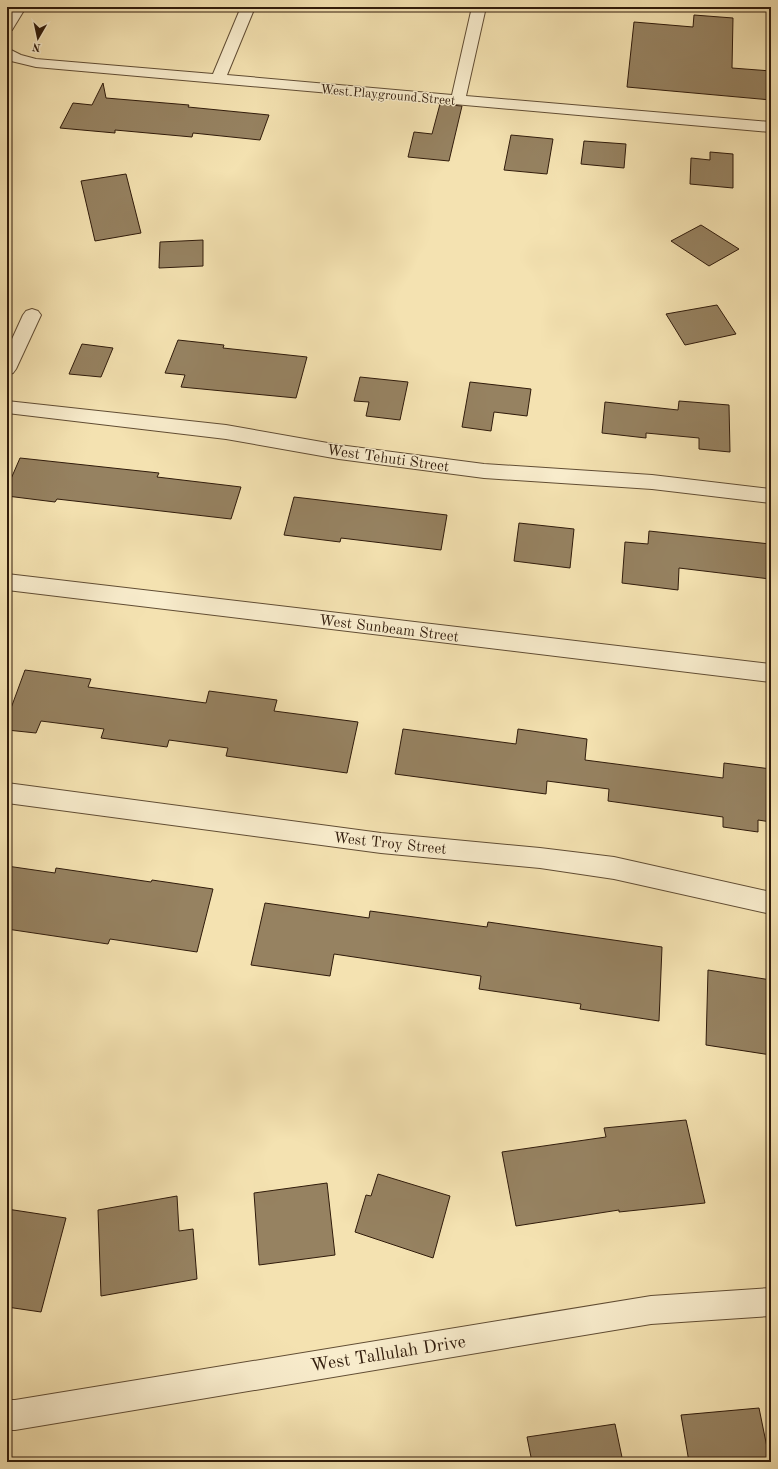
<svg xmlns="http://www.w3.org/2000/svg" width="778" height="1469" font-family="'Old Standard TT',serif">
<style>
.building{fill:#968261;stroke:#301b0b}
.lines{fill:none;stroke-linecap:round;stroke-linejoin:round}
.minor-casing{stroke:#614d34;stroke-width:2}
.minor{fill:#f8eccc;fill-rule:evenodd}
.labels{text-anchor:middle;stroke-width:3;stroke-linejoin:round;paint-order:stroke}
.far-street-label{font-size:13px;fill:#301b0b;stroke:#f8eccc}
.street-label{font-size:15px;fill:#301b0b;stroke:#f8eccc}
.near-street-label{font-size:18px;fill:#301b0b;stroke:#f8eccc}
</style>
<rect width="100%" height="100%" fill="#f4e2b1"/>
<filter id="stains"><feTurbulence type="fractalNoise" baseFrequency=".005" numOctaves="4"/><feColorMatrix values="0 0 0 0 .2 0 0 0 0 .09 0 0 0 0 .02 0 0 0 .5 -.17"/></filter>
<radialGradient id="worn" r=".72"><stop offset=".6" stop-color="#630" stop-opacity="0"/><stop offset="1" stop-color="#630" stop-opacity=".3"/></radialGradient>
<g class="building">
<path d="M694 15 733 18 732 68 771 71V100L627 87 634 22 693 27Z"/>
<path d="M103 83 106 98 189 105 188 107 269 115 260 140 193 133 192 137 115 130V133L60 128 73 103 92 105Z"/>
<path d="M440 104 462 106 449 161 408 157 414 132 432 134Z"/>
<path d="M511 135 553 139 547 174 504 170Z"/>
<path d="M584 141 626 144 624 168 581 164Z"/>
<path d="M710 152 733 154V188L690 184 691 158 710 160Z"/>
<path d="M126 174 141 233 95 241 81 181Z"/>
<path d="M701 225 739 249 709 266 671 241Z"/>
<path d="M203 240V266L159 268 160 242Z"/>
<path d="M717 305 736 334 685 345 666 314Z"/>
<path d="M178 340 224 345 223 348 307 357 296 398 181 387 185 375 165 373Z"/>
<path d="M82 344 113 348 101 377 69 374Z"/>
<path d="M360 377 408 382 400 420 366 416 369 402 354 401Z"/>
<path d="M470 382 531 389 527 416 494 412 491 431 462 427Z"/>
<path d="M679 401 729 405 730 452 699 449V438L646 433V438L602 433 605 402 678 410Z"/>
<path d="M20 458 159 473 157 477 241 487 231 519 57 499 55 502 7 496V488Z"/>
<path d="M294 497 447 515 441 550 341 538 340 542 284 535Z"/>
<path d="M519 523 574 529 570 568 514 561Z"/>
<path d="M649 531 770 544V579L679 568 678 590 622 583 625 542 648 544Z"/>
<path d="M25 670 91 679 88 687 206 703 209 691 277 700 274 711 358 722 347 773 226 756 228 748 169 740 167 747 101 738 104 729 41 721 36 733 7 730V719Z"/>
<path d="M403 729 516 744 518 729 587 739 585 760 723 778 724 763 771 769V822L758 820V832L723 827V817L608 801 609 789 547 781 546 794 395 774Z"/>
<path d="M7 866 55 873 56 868 151 882 152 880 213 889 197 952 110 939 108 944 7 929Z"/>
<path d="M265 903 369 918 370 911 487 927 488 922 662 947 659 1021 580 1009 581 1004 479 989 481 976 334 954 330 976 251 965Z"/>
<path d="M708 970 771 980V1055L706 1045Z"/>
<path d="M686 1120 705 1203 619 1212V1210L516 1226 502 1152 606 1137 604 1128Z"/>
<path d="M378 1174 450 1196 433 1258 355 1232 366 1195 371 1196Z"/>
<path d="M327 1183 335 1255 259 1265 254 1193Z"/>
<path d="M177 1196 179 1231 193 1229 197 1279 101 1296 98 1210Z"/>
<path d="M7 1209 66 1218 41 1312 7 1307Z"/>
<path d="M759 1408 770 1462H689L681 1415Z"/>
<path d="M615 1424 623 1462H532L527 1437Z"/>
</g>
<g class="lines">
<g class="minor-casing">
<g id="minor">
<path d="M12 7H26L12 30 7 31V15Z"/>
<path d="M241 7H255L227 75 452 95 472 7H486L466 96 771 122V132L36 67 11 61 7 58V48L21 55 36 59 213 74Z"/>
<path d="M32 309 38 311 41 315 16 369 13 373 7 375V350L23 315 26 311Z"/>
<path d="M7 401 226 425 339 445 484 464 652 475 771 489V503L652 489 484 478 339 459 226 439 7 413Z"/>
<path d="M7 574 771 664V682L7 590Z"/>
<path d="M7 783 381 833 540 848 614 857 771 892V914L614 879 540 868 381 853 7 803Z"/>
<path d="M771 1288V1316L651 1324 15 1430H7V1400H15L651 1296Z"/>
</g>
</g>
<use href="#minor" class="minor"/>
</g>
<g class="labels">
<g class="far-street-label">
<text transform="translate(388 94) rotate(5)" y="5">West Playground Street</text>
</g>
<g class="street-label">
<text transform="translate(388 458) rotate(8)" y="5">West Tehuti Street</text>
<text transform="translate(389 628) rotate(7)" y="5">West Sunbeam Street</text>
<text transform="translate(390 843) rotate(6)" y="5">West Troy Street</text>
</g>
<g class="near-street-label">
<text transform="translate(388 1353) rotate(-9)" y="6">West Tallulah Drive</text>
</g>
</g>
<rect width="778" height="1469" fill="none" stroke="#f4e2b1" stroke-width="24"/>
<rect x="8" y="8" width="762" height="1453" fill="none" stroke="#301b0b" stroke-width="2"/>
<rect x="12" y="12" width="754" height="1445" fill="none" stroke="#301b0b"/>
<g transform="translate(38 38) rotate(189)" stroke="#f8eccc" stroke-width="3" paint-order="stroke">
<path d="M0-3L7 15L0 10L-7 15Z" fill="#301b0b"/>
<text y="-6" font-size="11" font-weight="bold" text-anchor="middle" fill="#301b0b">N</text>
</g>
<rect width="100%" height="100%" filter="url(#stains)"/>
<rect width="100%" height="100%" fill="url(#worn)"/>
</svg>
